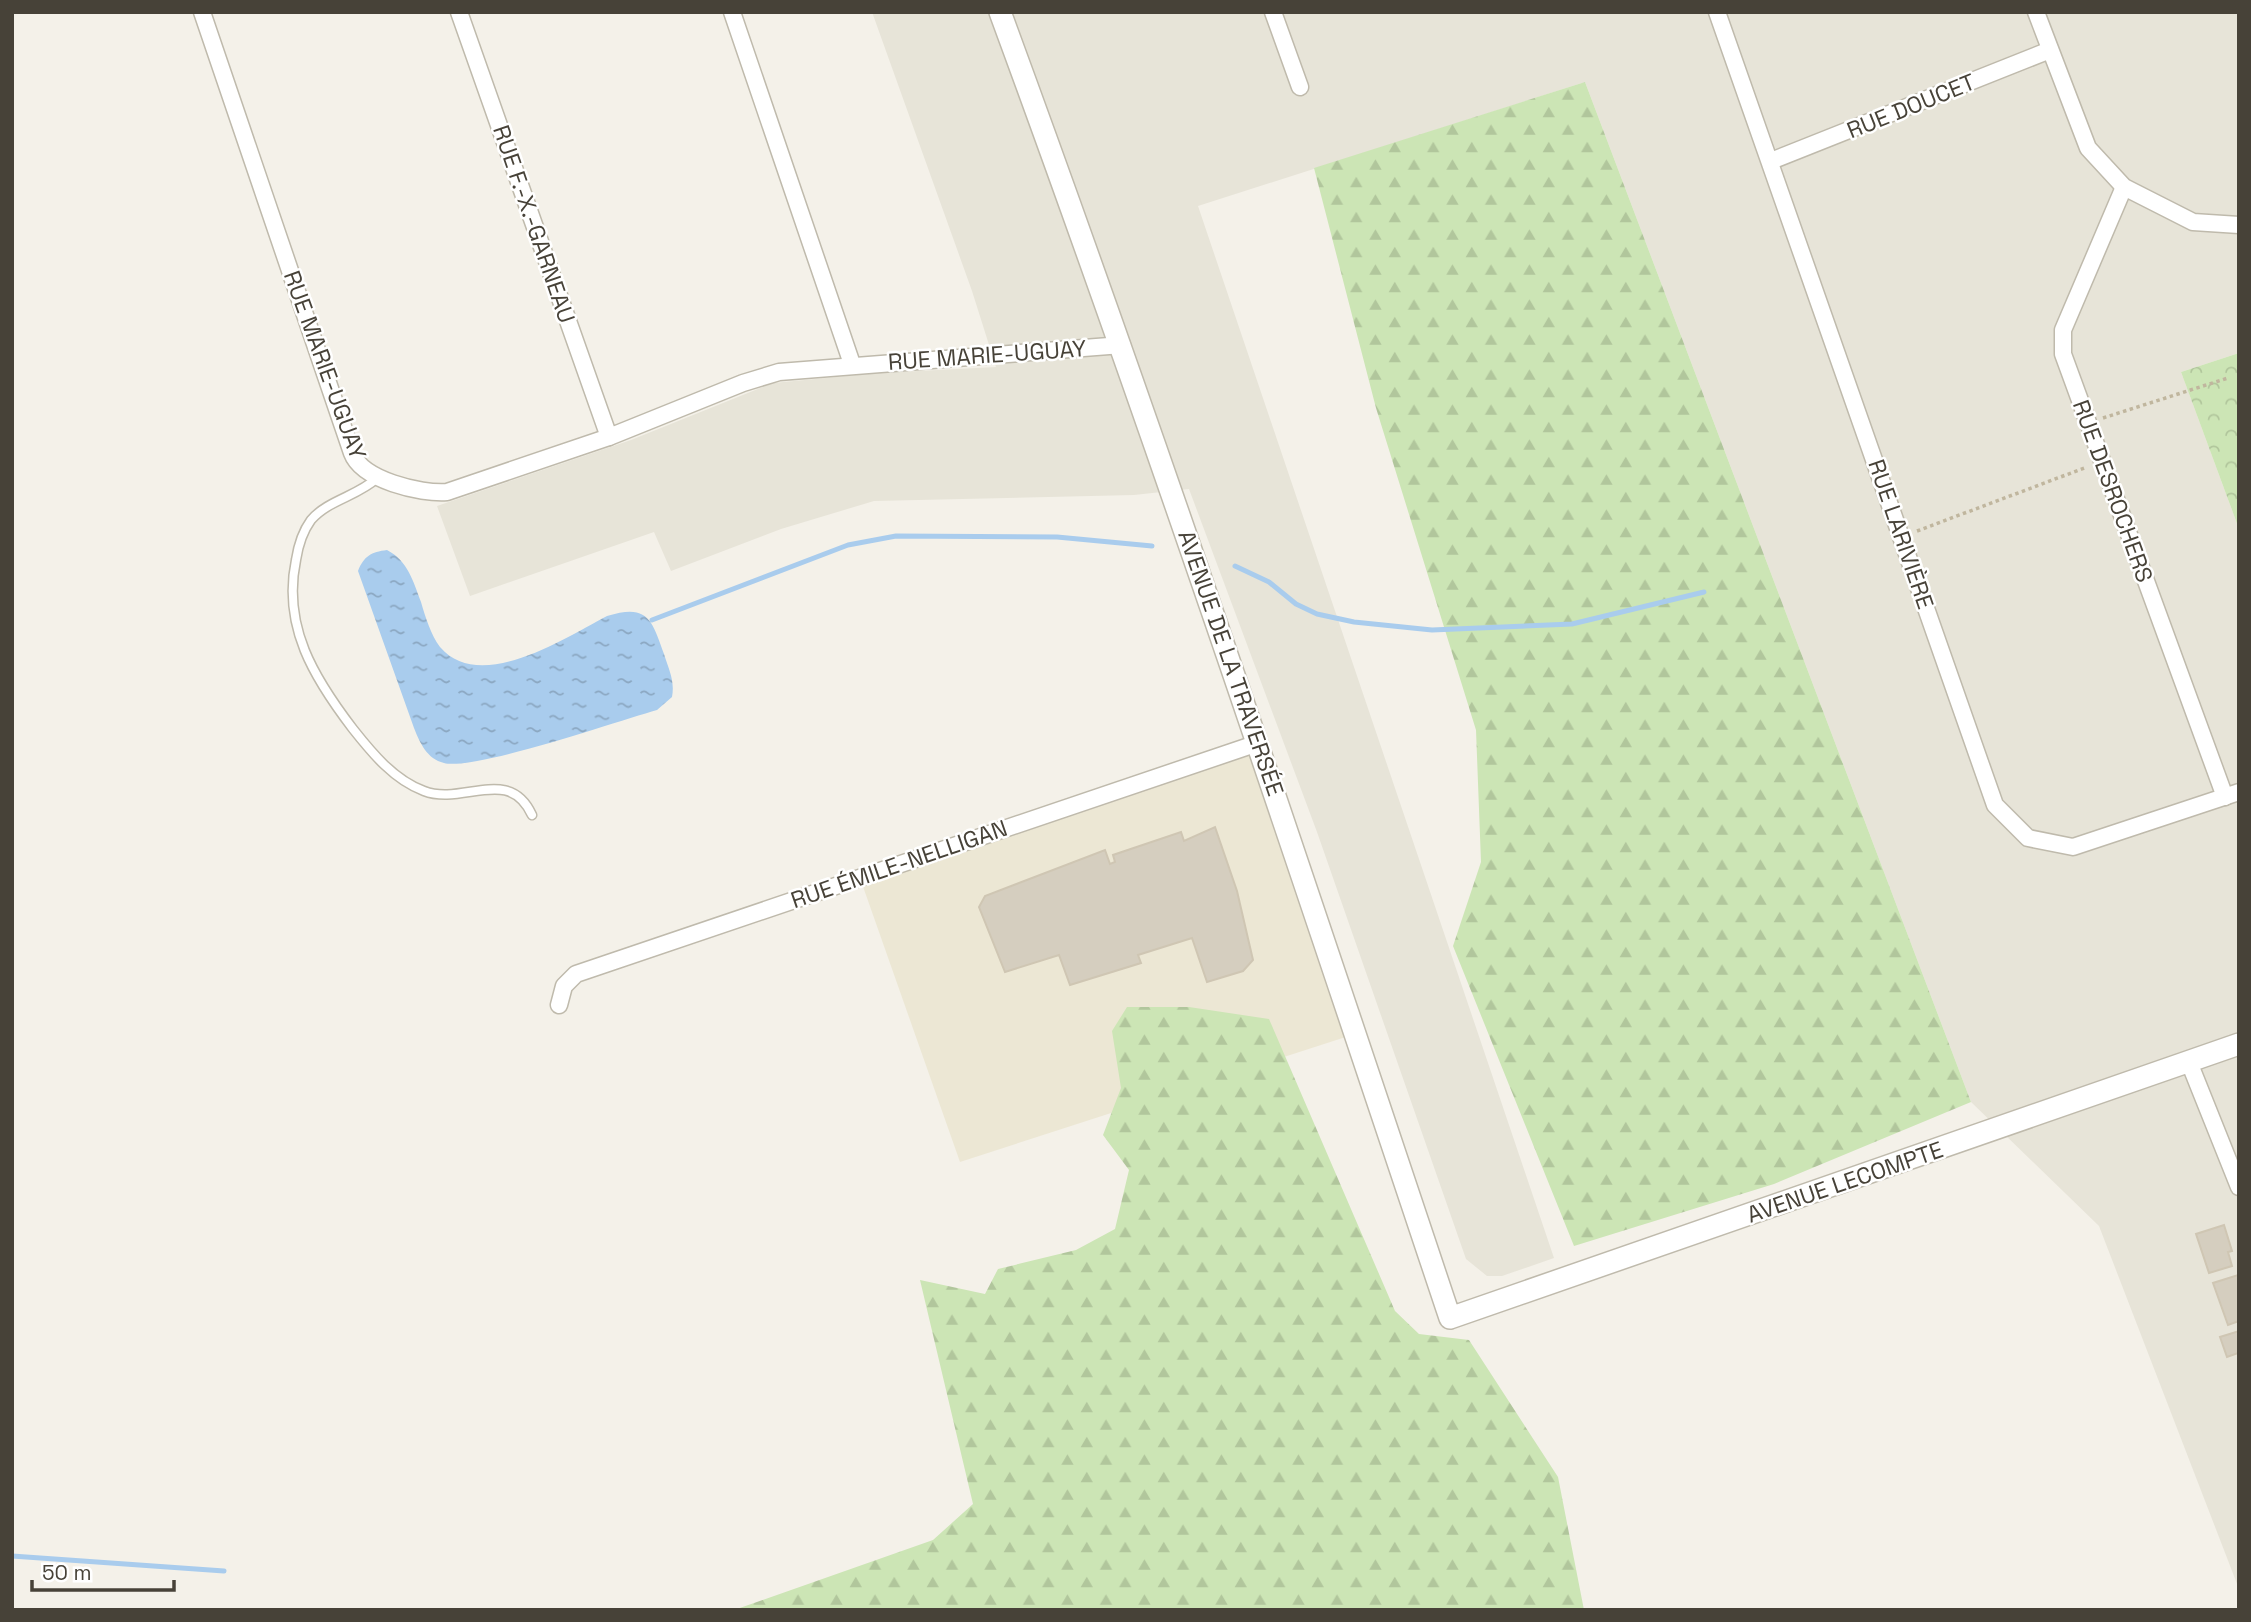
<svg xmlns="http://www.w3.org/2000/svg" width="2251" height="1622" font-family="'Space Grotesk',sans-serif">
<style>
.residential{fill:#e7e4d8}
.education{fill:#ece7d4}
.forest{fill:url(#forest-firs)}
.park{fill:url(#park-crowns)}
.water{fill:url(#water-ripples)}
.lines{fill:none;stroke-linecap:round;stroke-linejoin:round}
.stream{stroke:#a9cced;stroke-width:5}
.building{fill:#d5cebf;stroke:#cfc6b3;stroke-width:2}
.service-casing{stroke:#bfbaac;stroke-width:11}
.minor-casing{stroke:#bfbaac;stroke-width:19}
.tertiary-casing{stroke:#bfbaac;stroke-width:24}
.path{stroke:#c0b69e;stroke-width:3.5;stroke-dasharray:3.5 3.5;stroke-linecap:butt}
.service{stroke:#fff;stroke-width:8}
.minor{stroke:#fff;stroke-width:16}
.tertiary{stroke:#fff;stroke-width:21}
.labels{text-anchor:middle;stroke-width:5;stroke-linejoin:round;paint-order:stroke}
.street-label{font-size:23px;fill:#474238;stroke:#fff}
</style>
<defs>
<pattern id="forest-firs" width="22" height="20" patternUnits="userSpaceOnUse" patternTransform="scale(1.75)"><rect width="22" height="20" fill="#cce5b5"/><path d="M5 1l3.5 6h-7zM16 11l3.5 6h-7z" fill="#b1c69c"/></pattern>
<pattern id="park-crowns" width="20" height="18" patternUnits="userSpaceOnUse" patternTransform="scale(1.75)"><rect width="20" height="18" fill="#cce5b5"/><path d="M2 6a3 3 0 1 1 6 0M12 15a3 3 0 1 1 6 0" fill="none" stroke="#b1c69c"/></pattern>
<pattern id="water-ripples" width="26" height="14" patternUnits="userSpaceOnUse" patternTransform="scale(1.75)"><rect width="26" height="14" fill="#a9cced"/><path d="M2 4q2-2 4 0t4 0M15 11q2-2 4 0t4 0" fill="none" stroke="#8ba7c1"/></pattern>
</defs>
<rect width="100%" height="100%" fill="#f4f1e9"/>
<path class="residential" d="M872 12H2239V353L2181 372 2239 529V1589L2099 1226 1971 1102 1585 82 1198 206 1554 1258 1502 1276H1487L1466 1259 1317 832 1189 489 1134 495 874 501 781 529 671 571 654 532 470 596 437 506 631 440 773 383 879 373 996 367 972 291Z"/>
<path class="education" d="M1258 743 1355 1034 960 1162 860 878Z"/>
<g class="forest">
<path d="M1585 82 1971 1102 1774 1184 1574 1246 1453 946 1481 862 1476 730 1376 408 1314 168Z"/>
<path d="M1127 1007H1189L1269 1019 1395 1311 1419 1334 1469 1340 1558 1477 1584 1610H734L933 1540 973 1504 920 1280 985 1294 998 1269 1076 1250 1115 1229 1129 1170 1103 1135 1121 1088 1112 1031Z"/>
</g>
<path class="park" d="M2239 353V529L2181 372Z"/>
<path class="water" d="M387 550C408 561 413 581 421 602 425 616 431 635 440 647 480 694 565 638 607 616 648 603 652 620 664 654 669 670 675 681 672 697L657 710C618 721 474 771 444 763 427 759 420 743 414 728L358 571C364 556 371 552 387 550Z"/>
<g class="lines">
<g class="stream">
<path d="M1235 566 1269 582 1296 604 1317 614 1354 622 1432 630 1572 624 1704 592"/>
<path d="M652 620 848 545 896 536 1057 537 1152 546"/>
<path d="M12 1556 224 1571"/>
</g>
</g>
<g class="building">
<path d="M1215 827 1237 891 1253 960 1243 971 1207 982 1192 938 1138 955 1141 963 1070 985 1059 955 1005 972 979 907 985 896 1105 850 1110 864 1115 862 1113 855 1181 832 1184 841Z"/>
<path d="M2224 1225 2232 1251 2228 1252 2232 1266 2209 1273 2196 1234Z"/>
<path d="M2238 1275 2239 1321 2228 1325 2213 1283Z"/>
<path d="M2239 1331V1356L2238 1353 2227 1357 2220 1337Z"/>
</g>
<g class="lines">
<g class="service-casing">
<path id="service" d="M377 478C358 496 328 500 311 520 303 531 298 547 296 560 282 626 314 678 353 729 372 753 394 780 424 791 463 806 509 765 532 815"/>
</g>
<g class="minor-casing">
<g id="minor">
<path d="M202 12 352 453C362 480 420 494 447 492L609 437 743 383 779 372 1122 345"/>
<path d="M459 12 609 437"/>
<path d="M732 12 852 364"/>
<path d="M1273 12 1300 87"/>
<path d="M1717 12 1995 805 2028 838 2073 847 2239 792"/>
<path d="M2036 12 2088 148 2124 187 2193 222 2239 225"/>
<path d="M1771 161 2050 50"/>
<path d="M2124 187 2063 330V354L2225 797"/>
<path d="M559 1005 564 986 576 974 1258 743"/>
<path d="M2189 1062 2239 1187"/>
</g>
</g>
<g class="tertiary-casing">
<path id="tertiary" d="M1000 12C1159 444 1304 881 1450 1318L2239 1044"/>
</g>
<g class="path">
<path d="M2103 418 2228 378"/>
<path d="M1917 531 2087 467"/>
</g>
<use href="#service" class="service"/>
<use href="#minor" class="minor"/>
<use href="#tertiary" class="tertiary"/>
</g>
<g class="labels">
<g class="street-label">
<text transform="translate(1911 106) rotate(-22)" y="8">RUE DOUCET</text>
<text transform="translate(534 224) rotate(71)" y="8">RUE F.-X.-GARNEAU</text>
<text transform="translate(987 355) rotate(-4)" y="8">RUE MARIE-UGUAY</text>
<text transform="translate(325 365) rotate(70)" y="8">RUE MARIE-UGUAY</text>
<text transform="translate(2113 491) rotate(70)" y="8">RUE DESROCHERS</text>
<text transform="translate(1901 534) rotate(71)" y="8">RUE LARIVIÈRE</text>
<text transform="translate(1231 663) rotate(71)" y="8">AVENUE DE LA TRAVERSÉE</text>
<text transform="translate(899 864) rotate(-19)" y="8">RUE ÉMILE-NELLIGAN</text>
<text transform="translate(1845 1182) rotate(-19)" y="8">AVENUE LECOMPTE</text>
</g>
</g>
<rect width="2251" height="1622" fill="none" stroke="#474238" stroke-width="28"/>
<path d="M32 1580v10h142v-10" fill="none" stroke="#474238" stroke-width="3.5"/>
<text x="42" y="1580" font-size="21" fill="#474238" stroke="#ffffff" stroke-width="5" paint-order="stroke">50 m</text>
</svg>
